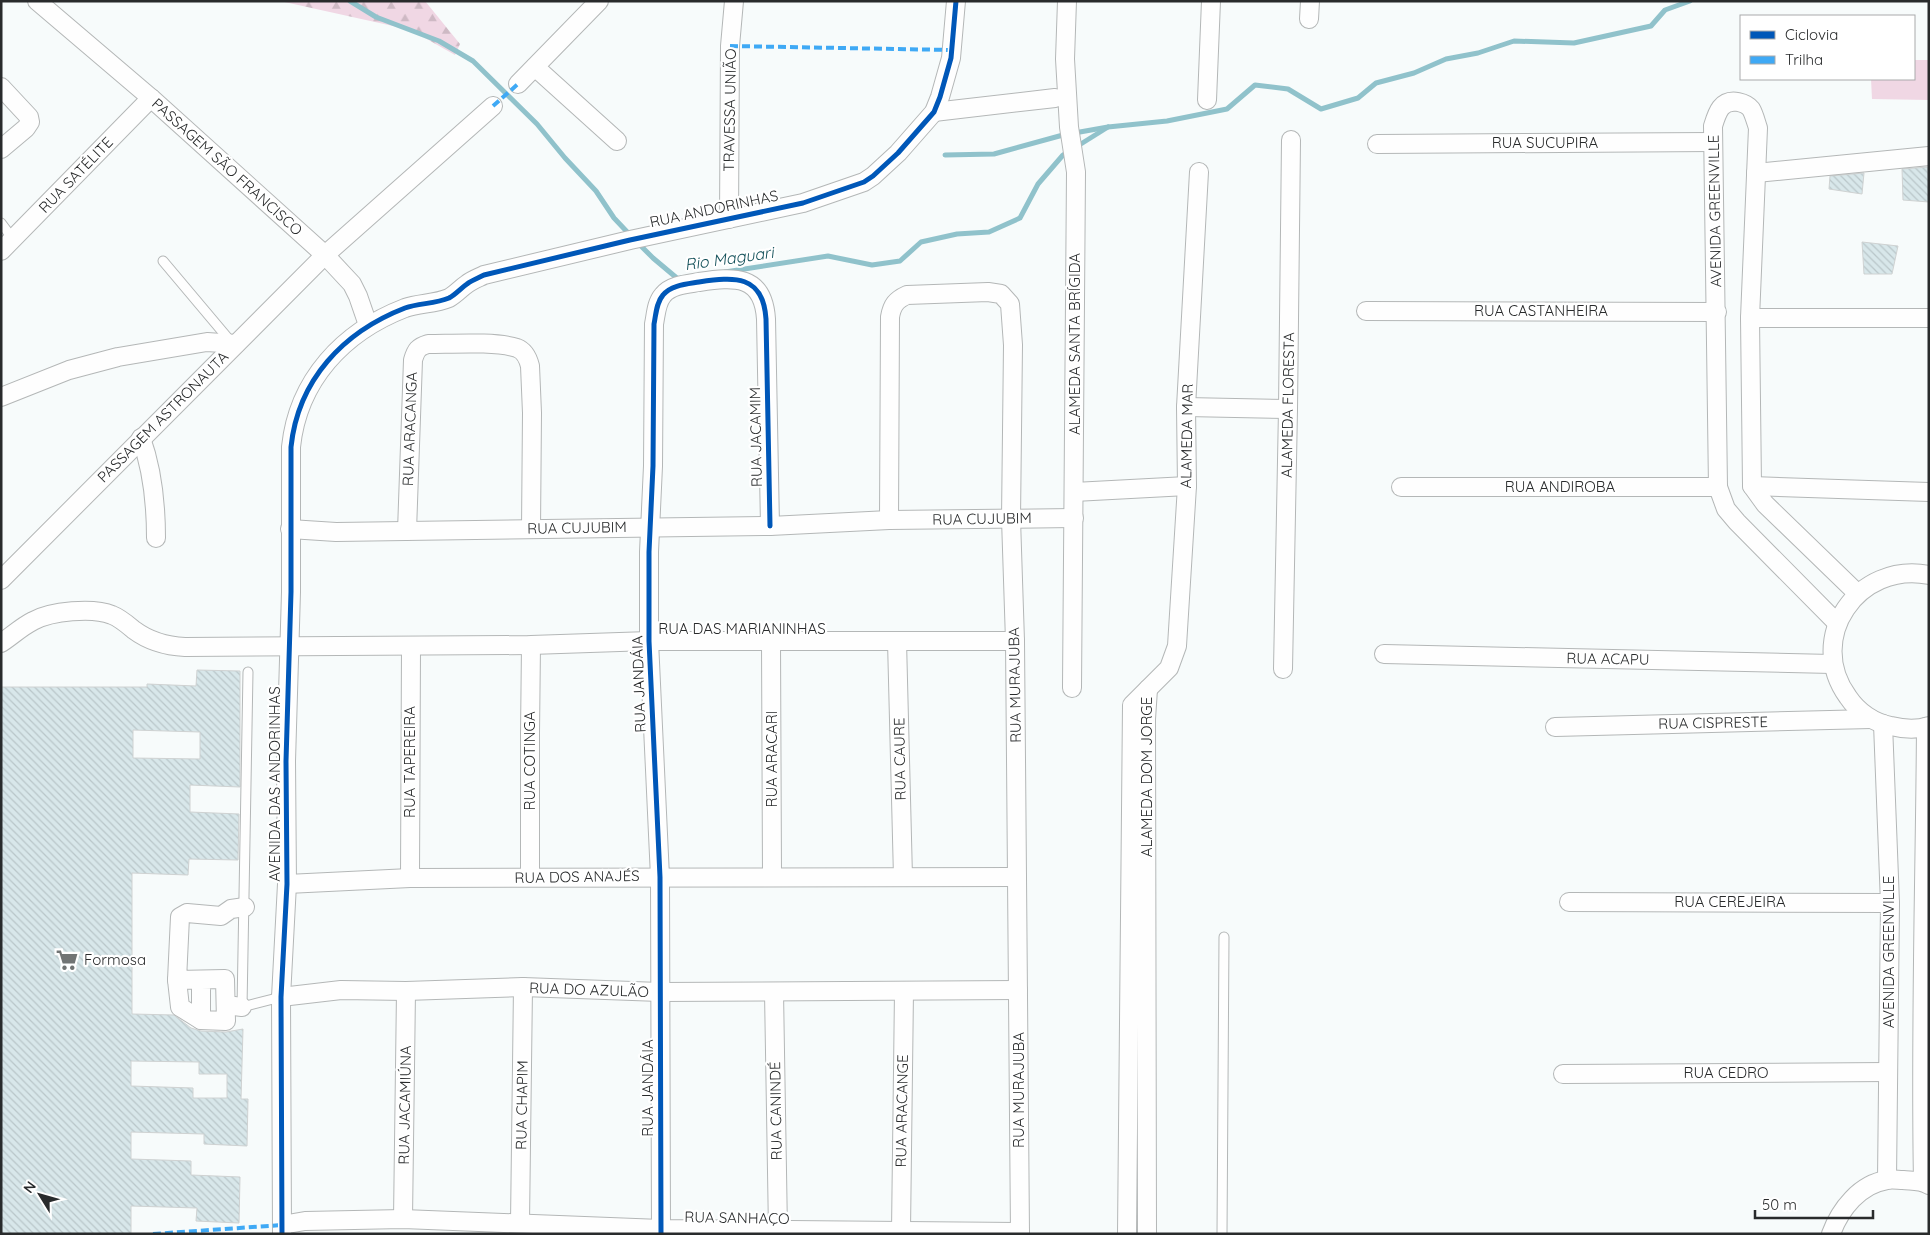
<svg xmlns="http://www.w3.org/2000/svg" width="1930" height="1235" font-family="Quicksand,sans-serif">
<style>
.forest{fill:url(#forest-firs)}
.pitch{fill:#f0d7e4}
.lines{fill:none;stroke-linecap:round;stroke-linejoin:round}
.stream{stroke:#90c2cb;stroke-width:5}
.building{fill:url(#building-back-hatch);stroke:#cfd2d2;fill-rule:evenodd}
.lane-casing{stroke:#b4b7b7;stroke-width:11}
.street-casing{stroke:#b4b7b7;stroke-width:20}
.lane{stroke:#fefefe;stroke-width:9}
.street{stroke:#fefefe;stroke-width:18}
.quiet{stroke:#3fa9f5;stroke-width:4;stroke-dasharray:8 4;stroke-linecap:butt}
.cycleway-casing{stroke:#fff;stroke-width:8}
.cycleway{stroke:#0057b8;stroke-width:5}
.labels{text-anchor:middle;stroke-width:4.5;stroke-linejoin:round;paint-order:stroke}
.street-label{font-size:15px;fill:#292b2c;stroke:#fff}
.poi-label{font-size:15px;fill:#292b2c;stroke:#fff;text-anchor:start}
.water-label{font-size:16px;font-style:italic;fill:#114f58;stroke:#fff}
</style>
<defs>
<pattern id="forest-firs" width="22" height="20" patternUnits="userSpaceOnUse" patternTransform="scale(1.25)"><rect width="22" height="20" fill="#f0d7e4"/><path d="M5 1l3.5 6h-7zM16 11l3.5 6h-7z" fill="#ceb9c4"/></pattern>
<pattern id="building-back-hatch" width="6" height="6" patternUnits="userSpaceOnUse" patternTransform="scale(1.25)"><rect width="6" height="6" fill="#d8e7ea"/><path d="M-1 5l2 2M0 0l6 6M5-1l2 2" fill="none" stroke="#b9c6c9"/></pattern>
</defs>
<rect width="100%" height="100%" fill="#f7fbfb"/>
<path class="forest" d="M280 1H425L460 44 455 55 411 30Z"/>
<path class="pitch" d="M1914 60H1929V100L1872 99 1871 79H1914Z"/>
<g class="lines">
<g class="stream">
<path d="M350 1 376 17 439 41 473 61 537 124 565 158 596 191 614 218 631 236"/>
<path d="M1076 147 1108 127"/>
<path d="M945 155 994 154 1063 135 1108 127 1167 121 1227 109 1255 85 1288 89 1321 109 1358 98 1376 83 1414 73 1446 59 1478 53 1514 41 1574 43 1651 26 1665 10 1690 1"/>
<path d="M637 242 653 258 678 279 682 278"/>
<path d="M725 272 828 256 872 265 900 261 921 242 957 234 989 232 1020 218 1038 184 1063 155 1069 151"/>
</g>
</g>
<g class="building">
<path d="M1928 167 1929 202 1903 200 1902 169Z"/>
<path d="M1864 173 1862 194 1829 189 1830 176Z"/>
<path d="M1862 242 1898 246 1892 274H1864Z"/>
<path d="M197 670 240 671V787L190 785V812L239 814 238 860 189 859 188 875 132 873V1014L174 1015 191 1028 201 1031 226 1032 243 1029 241 1099H248L247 1146 204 1144V1134L131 1132V1159L191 1161V1175L240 1177 239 1223 196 1221 197 1208 131 1206V1234H1V687H147V684L196 686ZM133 730 200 732V759L133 758ZM131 1061 199 1062V1074H227V1098H193V1088L131 1086Z"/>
</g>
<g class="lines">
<g class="lane-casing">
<g id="lane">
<path d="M1 223 13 239"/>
<path d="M163 261 232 343"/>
<path d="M248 672 242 1007 281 997"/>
<path d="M1222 1234 1224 937"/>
</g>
</g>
<g class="street-casing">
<g id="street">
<path d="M37 1 151 98 325 255 352 284 358 296 368 325"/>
<path d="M1067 1 1065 59 1069 127 1076 172 1072 688"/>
<path d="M1309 19 1310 1"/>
<path d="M535 67 617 141"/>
<path d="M518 84 599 1"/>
<path d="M1 87 29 117 30 122 26 128 1 149"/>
<path d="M1207 100 1211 1"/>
<path d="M934 112 1055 98"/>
<path d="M1377 144 1713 142"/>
<path d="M1756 173 1929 156"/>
<path d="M729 219 730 46 734 1"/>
<path d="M1 251 151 98"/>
<path d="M1366 311 1717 312"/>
<path d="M1750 318H1929"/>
<path d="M1 397 69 370 118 357 207 342 236 344"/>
<path d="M1186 407 1288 409"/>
<path d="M141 438C153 471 156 503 156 538"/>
<path d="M1752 486 1929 492"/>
<path d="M1401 487H1718"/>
<path d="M1074 492 1187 486"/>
<path d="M889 520 890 317C892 305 896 300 907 295L988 292 1001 294 1010 304 1013 345 1011 519 1015 641 1020 1234"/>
<path d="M290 529 336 532 770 526 889 520 1074 518"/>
<path d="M407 531 413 360C416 350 418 347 428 344 451 344 496 341 517 348 525 351 528 358 530 366L532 413 531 529"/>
<path d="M1929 575C1858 561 1805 638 1848 697 1858 712 1874 723 1891 726 1903 729 1917 730 1929 726"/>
<path d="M1 580 325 255 493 106"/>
<path d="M1837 623 1737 522 1726 509 1718 487 1713 126C1717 113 1721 99 1738 102 1743 103 1748 105 1751 109 1754 114 1756 122 1758 128L1750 318 1752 486 1765 504 1857 593"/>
<path d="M897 641 903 877"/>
<path d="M771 642 772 876"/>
<path d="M1 643C12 636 21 627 33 621 51 611 93 607 112 615 120 618 128 625 134 630 150 642 166 646 185 647L531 645 649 641H1015"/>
<path d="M1384 654 1832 664"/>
<path d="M1283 669 1288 409 1291 140"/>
<path d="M1883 724 1890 903 1887 1180"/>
<path d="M1555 727 1871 719"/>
<path d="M530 877V733L531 645"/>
<path d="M410 878 411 647"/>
<path d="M287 884 410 878 1017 877"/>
<path d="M1569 902 1890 903"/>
<path d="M177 980 180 1007 201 1020"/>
<path d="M201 980V1020L226 1021 225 979 177 980 180 917 187 913 221 916 231 909 245 907"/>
<path d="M774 992 778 1231"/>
<path d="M281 997 341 990 406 991 523 987 660 992 1018 990"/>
<path d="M226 1005 242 1007"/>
<path d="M1563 1074 1888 1072"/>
<path d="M1923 1181C1920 1030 1925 878 1926 727"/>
<path d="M403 1219 406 991"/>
<path d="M520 1223 523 987"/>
<path d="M282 1225 305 1221 403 1219 661 1229 1020 1232"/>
<path d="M901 1231 904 991"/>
<path d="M282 1234 281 997 287 884 286 761 291 592V447C298 380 343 332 405 308 419 303 435 304 449 298 456 294 461 288 467 284 472 280 478 278 484 275L630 240 803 203 864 182 873 176 898 153 934 112 940 97 951 58 956 1"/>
<path d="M661 1234 660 877 649 641V552L653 466 654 324C656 315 656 303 663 295 671 285 687 284 699 282 734 277 763 274 766 319L770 526"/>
<path d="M1127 1234 1132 705 1169 668 1177 646 1187 486 1186 407 1199 172"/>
<path d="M1147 1234 1146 719 1148 689"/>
<path d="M1831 1234C1840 1209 1860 1184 1887 1180 1892 1179 1898 1180 1903 1180 1912 1181 1921 1180 1929 1185"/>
</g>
</g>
<use href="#lane" class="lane"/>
<use href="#street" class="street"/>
<g class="quiet">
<path d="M730 46 952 50"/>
<path d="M493 106 518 84"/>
<path d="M153 1234 282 1225"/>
</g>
<g class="cycleway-casing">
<g id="cycleway">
<path d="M282 1234 281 997 287 884 286 761 291 592V447C298 380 343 332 405 308 419 303 435 304 449 298 456 294 461 288 467 284 472 280 478 278 484 275L630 240 803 203 864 182 873 176 898 153 934 112 940 97 951 58 956 1"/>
<path d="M661 1234 660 877 649 641V552L653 466 654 324C656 315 656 303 663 295 671 285 687 284 699 282 734 277 763 274 766 319L770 526"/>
</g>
</g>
<use href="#cycleway" class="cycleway"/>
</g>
<defs>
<g id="supermarket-bare" transform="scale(1.725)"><path d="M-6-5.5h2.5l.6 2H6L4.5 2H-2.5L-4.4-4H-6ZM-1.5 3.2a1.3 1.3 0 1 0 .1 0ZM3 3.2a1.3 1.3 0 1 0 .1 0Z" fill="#717474" stroke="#fff" stroke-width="2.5" paint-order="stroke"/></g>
</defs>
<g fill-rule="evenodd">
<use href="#supermarket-bare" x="67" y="960"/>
</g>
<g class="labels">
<g class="street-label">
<text transform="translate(730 110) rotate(-89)" y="5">TRAVESSA UNIÃO</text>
<text x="1545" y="148">RUA SUCUPIRA</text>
<text transform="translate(227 167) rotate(42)" y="5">PASSAGEM SÃO FRANCISCO</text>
<text transform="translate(76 175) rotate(-46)" y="5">RUA SATÉLITE</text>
<text transform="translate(714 209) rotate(-12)" y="5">RUA ANDORINHAS</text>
<text transform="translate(1715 211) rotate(-91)" y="5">AVENIDA GREENVILLE</text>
<text x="1541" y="316">RUA CASTANHEIRA</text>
<text transform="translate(1075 344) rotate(-90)" y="5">ALAMEDA SANTA BRÍGIDA</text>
<text transform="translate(1288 405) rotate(-89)" y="5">ALAMEDA FLORESTA</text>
<text transform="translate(163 417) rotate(-45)" y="5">PASSAGEM ASTRONAUTA</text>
<text transform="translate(410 429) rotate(-88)" y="5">RUA ARACANGA</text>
<text transform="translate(1187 436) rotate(-89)" y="5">ALAMEDA MAR</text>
<text transform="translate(756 437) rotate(-91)" y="5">RUA JACAMIM</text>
<text x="1560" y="492">RUA ANDIROBA</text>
<text transform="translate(982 519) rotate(-1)" y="5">RUA CUJUBIM</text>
<text transform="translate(577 528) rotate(-1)" y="5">RUA CUJUBIM</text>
<text x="742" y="634">RUA DAS MARIANINHAS</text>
<text transform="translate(1608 659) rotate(1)" y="5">RUA ACAPU</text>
<text transform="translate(639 684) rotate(-92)" y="5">RUA JANDÁIA</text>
<text transform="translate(1015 685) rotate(-91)" y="5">RUA MURAJUBA</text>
<text transform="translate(1713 723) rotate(-1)" y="5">RUA CISPRESTE</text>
<text transform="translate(772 759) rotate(-90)" y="5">RUA ARACARI</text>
<text transform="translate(900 759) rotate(-91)" y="5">RUA CAURE</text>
<text transform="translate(530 761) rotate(-90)" y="5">RUA COTINGA</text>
<text transform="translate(410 762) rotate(-90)" y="5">RUA TAPEREIRA</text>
<text transform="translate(1147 777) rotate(-90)" y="5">ALAMEDA DOM JORGE</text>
<text transform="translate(275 784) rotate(-90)" y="5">AVENIDA DAS ANDORINHAS</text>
<text transform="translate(577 877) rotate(-1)" y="5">RUA DOS ANAJÉS</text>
<text x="1730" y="907">RUA CEREJEIRA</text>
<text transform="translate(1889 952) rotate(-90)" y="5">AVENIDA GREENVILLE</text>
<text transform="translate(589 990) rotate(2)" y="5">RUA DO AZULÃO</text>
<text x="1726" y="1078">RUA CEDRO</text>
<text transform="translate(648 1088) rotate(-90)" y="5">RUA JANDÁIA</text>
<text transform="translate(1019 1090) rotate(-90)" y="5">RUA MURAJUBA</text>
<text transform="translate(405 1105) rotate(-89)" y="5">RUA JACAMIÚNA</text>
<text transform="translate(522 1105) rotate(-89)" y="5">RUA CHAPIM</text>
<text transform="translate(776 1111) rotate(-91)" y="5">RUA CANINDÉ</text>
<text transform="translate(902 1111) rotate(-89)" y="5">RUA ARACANGE</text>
<text transform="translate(737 1218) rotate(1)" y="5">RUA SANHAÇO</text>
</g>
<g class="poi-label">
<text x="84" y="965">Formosa</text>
</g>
<g class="water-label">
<text transform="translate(729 258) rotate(-8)" y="6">Rio Maguari</text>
</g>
</g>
<rect width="1930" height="1235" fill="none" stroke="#292b2c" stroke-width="5"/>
<rect x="1740" y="15" width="175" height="65" fill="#ffffff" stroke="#a9aaab"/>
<rect x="1750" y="31" width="25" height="8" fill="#0057b8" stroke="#a9aaab"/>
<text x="1785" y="40" font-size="15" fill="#292b2c">Ciclovia</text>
<rect x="1750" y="56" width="25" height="8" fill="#3fa9f5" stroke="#a9aaab"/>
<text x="1785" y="65" font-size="15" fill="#292b2c">Trilha</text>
<g transform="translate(40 1195) rotate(307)" stroke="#ffffff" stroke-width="4" paint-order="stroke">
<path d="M0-4L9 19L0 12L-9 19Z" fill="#292b2c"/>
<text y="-8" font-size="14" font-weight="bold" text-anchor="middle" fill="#292b2c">N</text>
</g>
<path d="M1755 1210v8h118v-8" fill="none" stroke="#292b2c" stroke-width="2.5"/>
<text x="1762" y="1210" font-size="15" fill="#292b2c" stroke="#ffffff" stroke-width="4" paint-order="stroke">50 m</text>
</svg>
